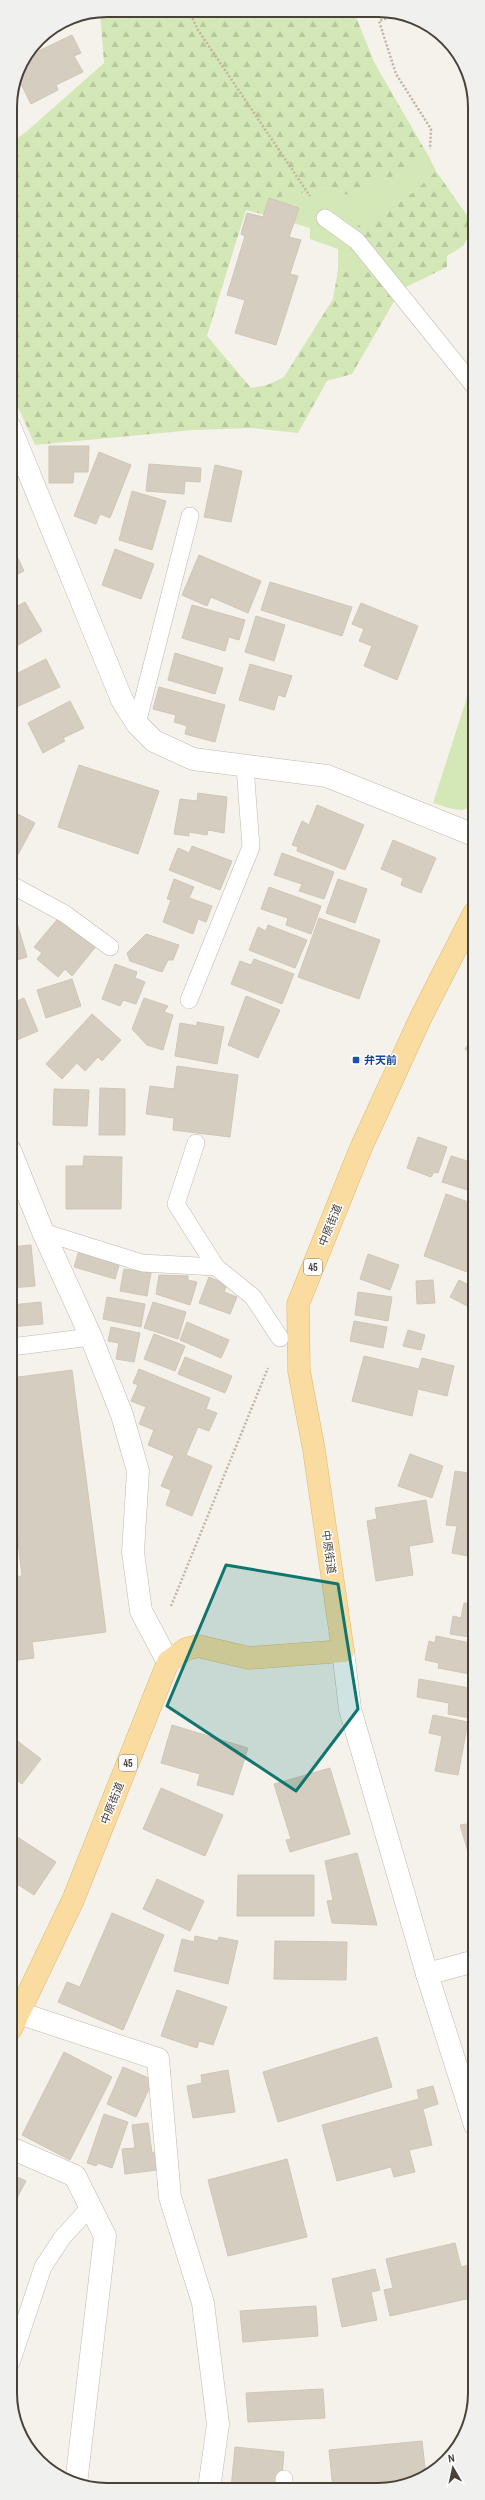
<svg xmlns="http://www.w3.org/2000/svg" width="485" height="2500" font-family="'Archivo Narrow','Noto Sans JP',sans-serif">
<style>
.grass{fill:#d3e7b7}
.forest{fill:url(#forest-firs)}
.building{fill:#d6cdc1;stroke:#d1c5b5}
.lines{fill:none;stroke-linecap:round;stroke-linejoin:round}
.service-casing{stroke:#c0b9ae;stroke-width:18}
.minor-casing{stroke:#c0b9ae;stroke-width:23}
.tertiary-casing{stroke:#c0b9ae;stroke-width:23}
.primary-casing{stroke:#dfb96f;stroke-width:23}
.path{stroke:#c2b4a0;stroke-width:2.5;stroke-dasharray:2 2;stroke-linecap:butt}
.service{stroke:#fff;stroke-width:17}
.minor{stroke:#fff;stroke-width:22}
.tertiary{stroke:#fff;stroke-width:22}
.primary{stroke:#fadca0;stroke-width:22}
.marked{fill:#0f766e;fill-opacity:0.2;stroke:#0f766e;stroke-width:3;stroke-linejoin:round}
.transit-dot{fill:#1a4fb4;stroke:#fff;stroke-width:1.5}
.labels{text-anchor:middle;stroke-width:3;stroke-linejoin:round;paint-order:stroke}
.shield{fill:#fff;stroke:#807b74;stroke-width:1}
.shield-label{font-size:10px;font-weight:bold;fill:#494239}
.transit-label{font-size:11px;font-weight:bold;fill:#164399;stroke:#fff;text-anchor:start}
.street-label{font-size:11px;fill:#494239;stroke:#fff}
.rim{fill:none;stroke:#494239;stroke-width:2}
</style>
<defs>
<pattern id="forest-firs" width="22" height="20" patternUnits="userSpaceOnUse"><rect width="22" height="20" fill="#d3e7b7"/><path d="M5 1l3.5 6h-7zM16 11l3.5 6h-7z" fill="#b7c79e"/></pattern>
</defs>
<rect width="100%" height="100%" fill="#f5f2ec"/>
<g class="grass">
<path d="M429 157 436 171 414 192 354 229 376 274 338 270V249L310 239V228L266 215 289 188 302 193 331 187 347 195C374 181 406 176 429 157Z"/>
<path d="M474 676V803C463 816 448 807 433 803Z"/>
</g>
<g class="forest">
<path d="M107 10 354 12 375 64 429 157C406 176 374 181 347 195L331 187 302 193 289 188 266 215 246 210 207 336 251 388 267 385 284 377 333 299 338 270 376 273 396 298 352 374 327 381 298 433 251 428 193 430 35 445 10 389V143L26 132 104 63 100 12Z"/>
<path d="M436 171 468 217H474V236L470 234 463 246 447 256V267L402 289 353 229 414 192Z"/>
</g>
<g class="building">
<path d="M72 35 81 53 74 56 83 72 56 85 58 90 31 104 17 76 20 64 24 58Z"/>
<path d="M269 198 299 208 289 237 301 240 290 274 298 276 276 345 235 333 245 300 227 295 245 236 241 234 247 213 263 217Z"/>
<path d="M49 446H89L88 472H74L73 483H49Z"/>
<path d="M99 452 131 465 110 518 100 514 96 524 74 516Z"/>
<path d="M149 464 201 468 200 482 185 481 184 494 146 491Z"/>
<path d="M215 465 242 471 231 522 204 517Z"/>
<path d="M132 491 166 501 152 550 119 540Z"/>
<path d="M10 542 24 571 10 578Z"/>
<path d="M115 549 154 564 141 599 102 585Z"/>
<path d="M199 555 261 581 248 613 211 597 207 606 182 595Z"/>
<path d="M270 582 352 607 342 636 261 610Z"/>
<path d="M25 602 42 631 10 650V610Z"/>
<path d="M361 603 418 626 397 680 364 666 372 646 359 641 364 629 352 624Z"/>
<path d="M192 605 245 620 239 640 229 637 225 651 182 638Z"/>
<path d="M256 616 285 625 274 661 245 652Z"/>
<path d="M175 653 223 668 215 694 168 680Z"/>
<path d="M46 659 60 687 10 710V677Z"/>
<path d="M250 664 292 676 285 697 278 695 274 710 239 700Z"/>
<path d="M159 687 225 705 215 742 185 734 187 726 174 722 176 715 153 709Z"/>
<path d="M70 701 84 728 63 738 65 741 43 753 28 723Z"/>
<path d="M79 765 159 791 138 854 58 827Z"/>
<path d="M198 793 227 797 224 833 208 830 207 835 189 832V836L174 834 180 799 197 801Z"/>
<path d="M317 805 364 825 345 870 297 851 298 847 292 845 302 821 309 825Z"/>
<path d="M10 810 35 823 14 862 10 860Z"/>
<path d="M393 840 436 858 421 893 401 885 403 878 381 869Z"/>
<path d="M192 846 232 861 220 890 169 870 178 848 189 853Z"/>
<path d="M282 853 334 872 324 899 299 891 302 884 274 875Z"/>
<path d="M174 879 194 887 189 898 212 906 206 922 198 919 193 934 163 922 171 900 167 899Z"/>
<path d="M338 879 367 889 355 923 326 913Z"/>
<path d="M269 887 321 906 311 934 286 925 288 918 261 909Z"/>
<path d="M61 915 97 945 72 976 65 969 58 977 37 959 42 953 34 947Z"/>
<path d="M15 916 27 957 10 962V917Z"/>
<path d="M319 918 380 940 359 999 298 977Z"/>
<path d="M268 925 307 940 295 968 249 950 258 927 266 931Z"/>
<path d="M146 934 179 945 173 960H168L162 972 130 961 127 953Z"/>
<path d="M254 959 294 974 282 1004 231 984 240 961 251 965Z"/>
<path d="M115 964 137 972 135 978 145 982 136 1004 123 1000 120 1006 102 999Z"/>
<path d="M72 979 81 1006 46 1018 37 990Z"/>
<path d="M246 996 280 1010 258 1058 228 1045Z"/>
<path d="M24 998 38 1031 10 1043V1004Z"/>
<path d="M144 998 168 1006 164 1012 173 1015 163 1050 147 1045 132 1029Z"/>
<path d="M92 1014 121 1040 102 1061 98 1057 85 1071 77 1063 62 1079 46 1064Z"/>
<path d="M197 1022 224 1027 217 1064 175 1056 180 1023 197 1026Z"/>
<path d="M474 1036V1056L465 1049Z"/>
<path d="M177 1066 238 1075 230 1137 173 1130 174 1118 146 1114 150 1086 174 1089Z"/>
<path d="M100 1088 125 1089V1135H99Z"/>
<path d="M54 1089 89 1090 87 1126 53 1125Z"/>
<path d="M418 1137 447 1147 438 1173 434 1172 431 1177 407 1168Z"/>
<path d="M84 1156 122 1157 121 1209H66V1166H83Z"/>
<path d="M451 1156 474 1163 471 1174 474 1175V1192L442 1182Z"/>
<path d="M446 1194 474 1204 475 1275 424 1256Z"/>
<path d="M31 1245 35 1286 11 1288 10 1247Z"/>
<path d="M80 1247 121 1259 115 1279 74 1267Z"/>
<path d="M368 1254 399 1265 390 1290 360 1279Z"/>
<path d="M124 1269 151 1273 147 1296 120 1291Z"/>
<path d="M159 1275 188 1276V1280L197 1282 190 1305 156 1294Z"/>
<path d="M209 1277 227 1285 224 1292 237 1297 230 1314 199 1303Z"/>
<path d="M433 1280 435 1303 417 1304 416 1281Z"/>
<path d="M459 1280 475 1288V1301L471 1308 450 1297Z"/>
<path d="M358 1292 392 1297 388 1321 355 1315Z"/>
<path d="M107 1297 145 1304 141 1327 103 1319Z"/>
<path d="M41 1302 43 1324 11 1327V1305Z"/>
<path d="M153 1302 186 1312 178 1339 144 1328Z"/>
<path d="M354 1321 387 1327 383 1348 350 1341Z"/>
<path d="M187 1322 229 1340 221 1358 180 1340Z"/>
<path d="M111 1327 140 1333 134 1362 116 1359 119 1343 108 1341Z"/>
<path d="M408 1330 425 1335 421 1350 403 1346Z"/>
<path d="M154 1334 185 1346 175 1371 144 1359Z"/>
<path d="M364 1356 419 1369 422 1358 454 1366 447 1396 418 1389 412 1416 352 1401Z"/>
<path d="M185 1357 232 1376 225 1393 178 1374Z"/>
<path d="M139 1369 210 1398 206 1409 217 1413 209 1431 198 1427 186 1455 212 1466 192 1516 166 1505 171 1490 161 1486 174 1456 148 1445 154 1430 139 1424 146 1407 131 1401 138 1385 133 1383Z"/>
<path d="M72 1370 106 1632 32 1642 34 1658 11 1661V1577L22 1576 11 1486V1378Z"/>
<path d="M410 1454 443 1466 432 1498 398 1486Z"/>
<path d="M455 1471 475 1474V1515L468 1556 452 1553 457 1526 446 1525Z"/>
<path d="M426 1500 433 1542 409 1546 413 1575 376 1581 367 1521 377 1519 375 1508Z"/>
<path d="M464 1603 475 1604V1638L450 1634 453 1616 461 1618Z"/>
<path d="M436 1636 475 1644V1675L438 1668 439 1663 425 1660 429 1641 435 1643Z"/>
<path d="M419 1679 475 1689 470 1718 448 1714 449 1703 417 1697Z"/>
<path d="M433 1715 468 1722 458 1775 435 1771 442 1736 429 1733Z"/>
<path d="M172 1725 248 1748 233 1795 197 1785 200 1774 161 1763Z"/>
<path d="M11 1736 41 1759 22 1784 14 1778 11 1782Z"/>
<path d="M330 1768 350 1834 290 1852 286 1840 291 1839 274 1784Z"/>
<path d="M161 1788 223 1815 205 1856 143 1829Z"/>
<path d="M475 1823V1875L460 1825Z"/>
<path d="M11 1833 56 1862 34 1895 11 1880Z"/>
<path d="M357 1853 377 1925 332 1923 327 1901 333 1900 325 1861Z"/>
<path d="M238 1875H314V1916H237Z"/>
<path d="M157 1879 204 1901 190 1931 143 1909Z"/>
<path d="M112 1913 164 1935 123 2030 58 2002 67 1982 80 1987Z"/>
<path d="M195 1936 218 1941 219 1937 238 1941 228 1984 174 1971 182 1939 194 1942Z"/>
<path d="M275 1941 347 1942 346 1980 274 1979Z"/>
<path d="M177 1990 227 2007 213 2045 199 2041 197 2048 161 2036Z"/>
<path d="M377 2037 392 2087 278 2122 263 2072Z"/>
<path d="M64 2052 112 2077 70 2160 22 2135Z"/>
<path d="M123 2067 153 2080 136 2117 107 2104Z"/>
<path d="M228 2070 235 2112 193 2118 187 2086 202 2083 201 2075Z"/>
<path d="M433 2086 438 2104 423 2109 432 2145 409 2150 415 2172 394 2177 391 2167 337 2181 322 2125 419 2099 417 2090Z"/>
<path d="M104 2114 128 2122 112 2168 98 2163 96 2166 87 2163Z"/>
<path d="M148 2123 152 2153 155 2152 158 2170 125 2174 122 2149 135 2148 132 2125Z"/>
<path d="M287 2159 307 2237 228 2256 208 2180Z"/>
<path d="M11 2174 26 2181 11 2209Z"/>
<path d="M455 2243 461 2267 469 2265 475 2297 390 2316 384 2290 393 2288 386 2259Z"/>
<path d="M375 2269 380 2290 371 2292 377 2320 342 2327 332 2279Z"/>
<path d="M316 2306 318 2336 243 2342 240 2311Z"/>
<path d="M323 2389 325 2418 248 2422 246 2393Z"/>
<path d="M422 2441 426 2476 421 2480 390 2489H333L329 2450Z"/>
<path d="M235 2447 284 2452 281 2489H231Z"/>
</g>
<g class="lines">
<g class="service-casing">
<g id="service">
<path d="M325 218 357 241 474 386"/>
<path d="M137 724 190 516"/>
<path d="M10 884 65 914 110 947"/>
<path d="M189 1000 251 847 245 767"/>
<path d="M196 1143 176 1204 216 1267 253 1297 280 1338"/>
<path d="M43 1232 142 1263 216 1267"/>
<path d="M11 1347 91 1337"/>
<path d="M11 2363 43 2267 62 2238 91 2206"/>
<path d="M284 2479V2489"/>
</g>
</g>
<g class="minor-casing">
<g id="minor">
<path d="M10 427 122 700 137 724 154 741 193 759 327 776 474 835"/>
<path d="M10 1150 43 1232 91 1337 122 1415 138 1471 133 1552 141 1611 168 1662"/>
<path d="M427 1974 475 1961"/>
<path d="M19 2013 158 2059 170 2197 203 2303 218 2424 209 2489"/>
<path d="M11 2148 75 2176 105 2236 76 2484"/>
</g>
</g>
<g class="tertiary-casing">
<path id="tertiary" d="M343 1651 350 1709 427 1974 475 2125"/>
</g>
<g class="primary-casing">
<path id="primary" d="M11 2029 73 1900 168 1662 186 1649 198 1646 249 1658 343 1651 314 1450 299 1371 298 1304 360 1150 421 1017 474 913"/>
</g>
<g class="path">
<path d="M189 11 198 30 310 196"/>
<path d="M401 13 379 21 396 74 431 129 430 149"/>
<path d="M171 1606 268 1368"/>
</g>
<use href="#service" class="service"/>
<use href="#minor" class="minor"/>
<use href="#tertiary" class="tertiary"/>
<use href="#primary" class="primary"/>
</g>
<path class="marked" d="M226 1565 338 1584 358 1709 296 1791 167 1706Z"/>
<rect class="transit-dot" x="352" y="1056" width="8" height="8" rx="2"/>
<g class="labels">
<g class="shield">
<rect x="304" y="1259" width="18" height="16" rx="3"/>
<rect x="119" y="1755" width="18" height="16" rx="3"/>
</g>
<g class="shield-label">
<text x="313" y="1271">45</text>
<text x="128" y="1767">45</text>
</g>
<g class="transit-label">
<text x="364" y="1064">弁天前</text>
</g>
<g class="street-label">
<text transform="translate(330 1225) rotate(-68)" y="4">中原街道</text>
<text transform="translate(329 1552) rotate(82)" y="4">中原街道</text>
<text transform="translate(112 1803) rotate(-68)" y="4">中原街道</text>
</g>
</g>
<path d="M0 0H485V2500H0ZM107 17H378A90 90 0 0 1 468 107V2393A90 90 0 0 1 378 2483H107A90 90 0 0 1 17 2393V107A90 90 0 0 1 107 17Z" fill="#f0f0ef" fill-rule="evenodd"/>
<path class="rim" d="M107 17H378A90 90 0 0 1 468 107V2393A90 90 0 0 1 378 2483H107A90 90 0 0 1 17 2393V107A90 90 0 0 1 107 17Z"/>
<g transform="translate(453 2468) rotate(351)" stroke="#ffffff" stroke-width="3" paint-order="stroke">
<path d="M0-3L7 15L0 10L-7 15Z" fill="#494239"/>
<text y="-6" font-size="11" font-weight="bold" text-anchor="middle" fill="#494239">N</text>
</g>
</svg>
